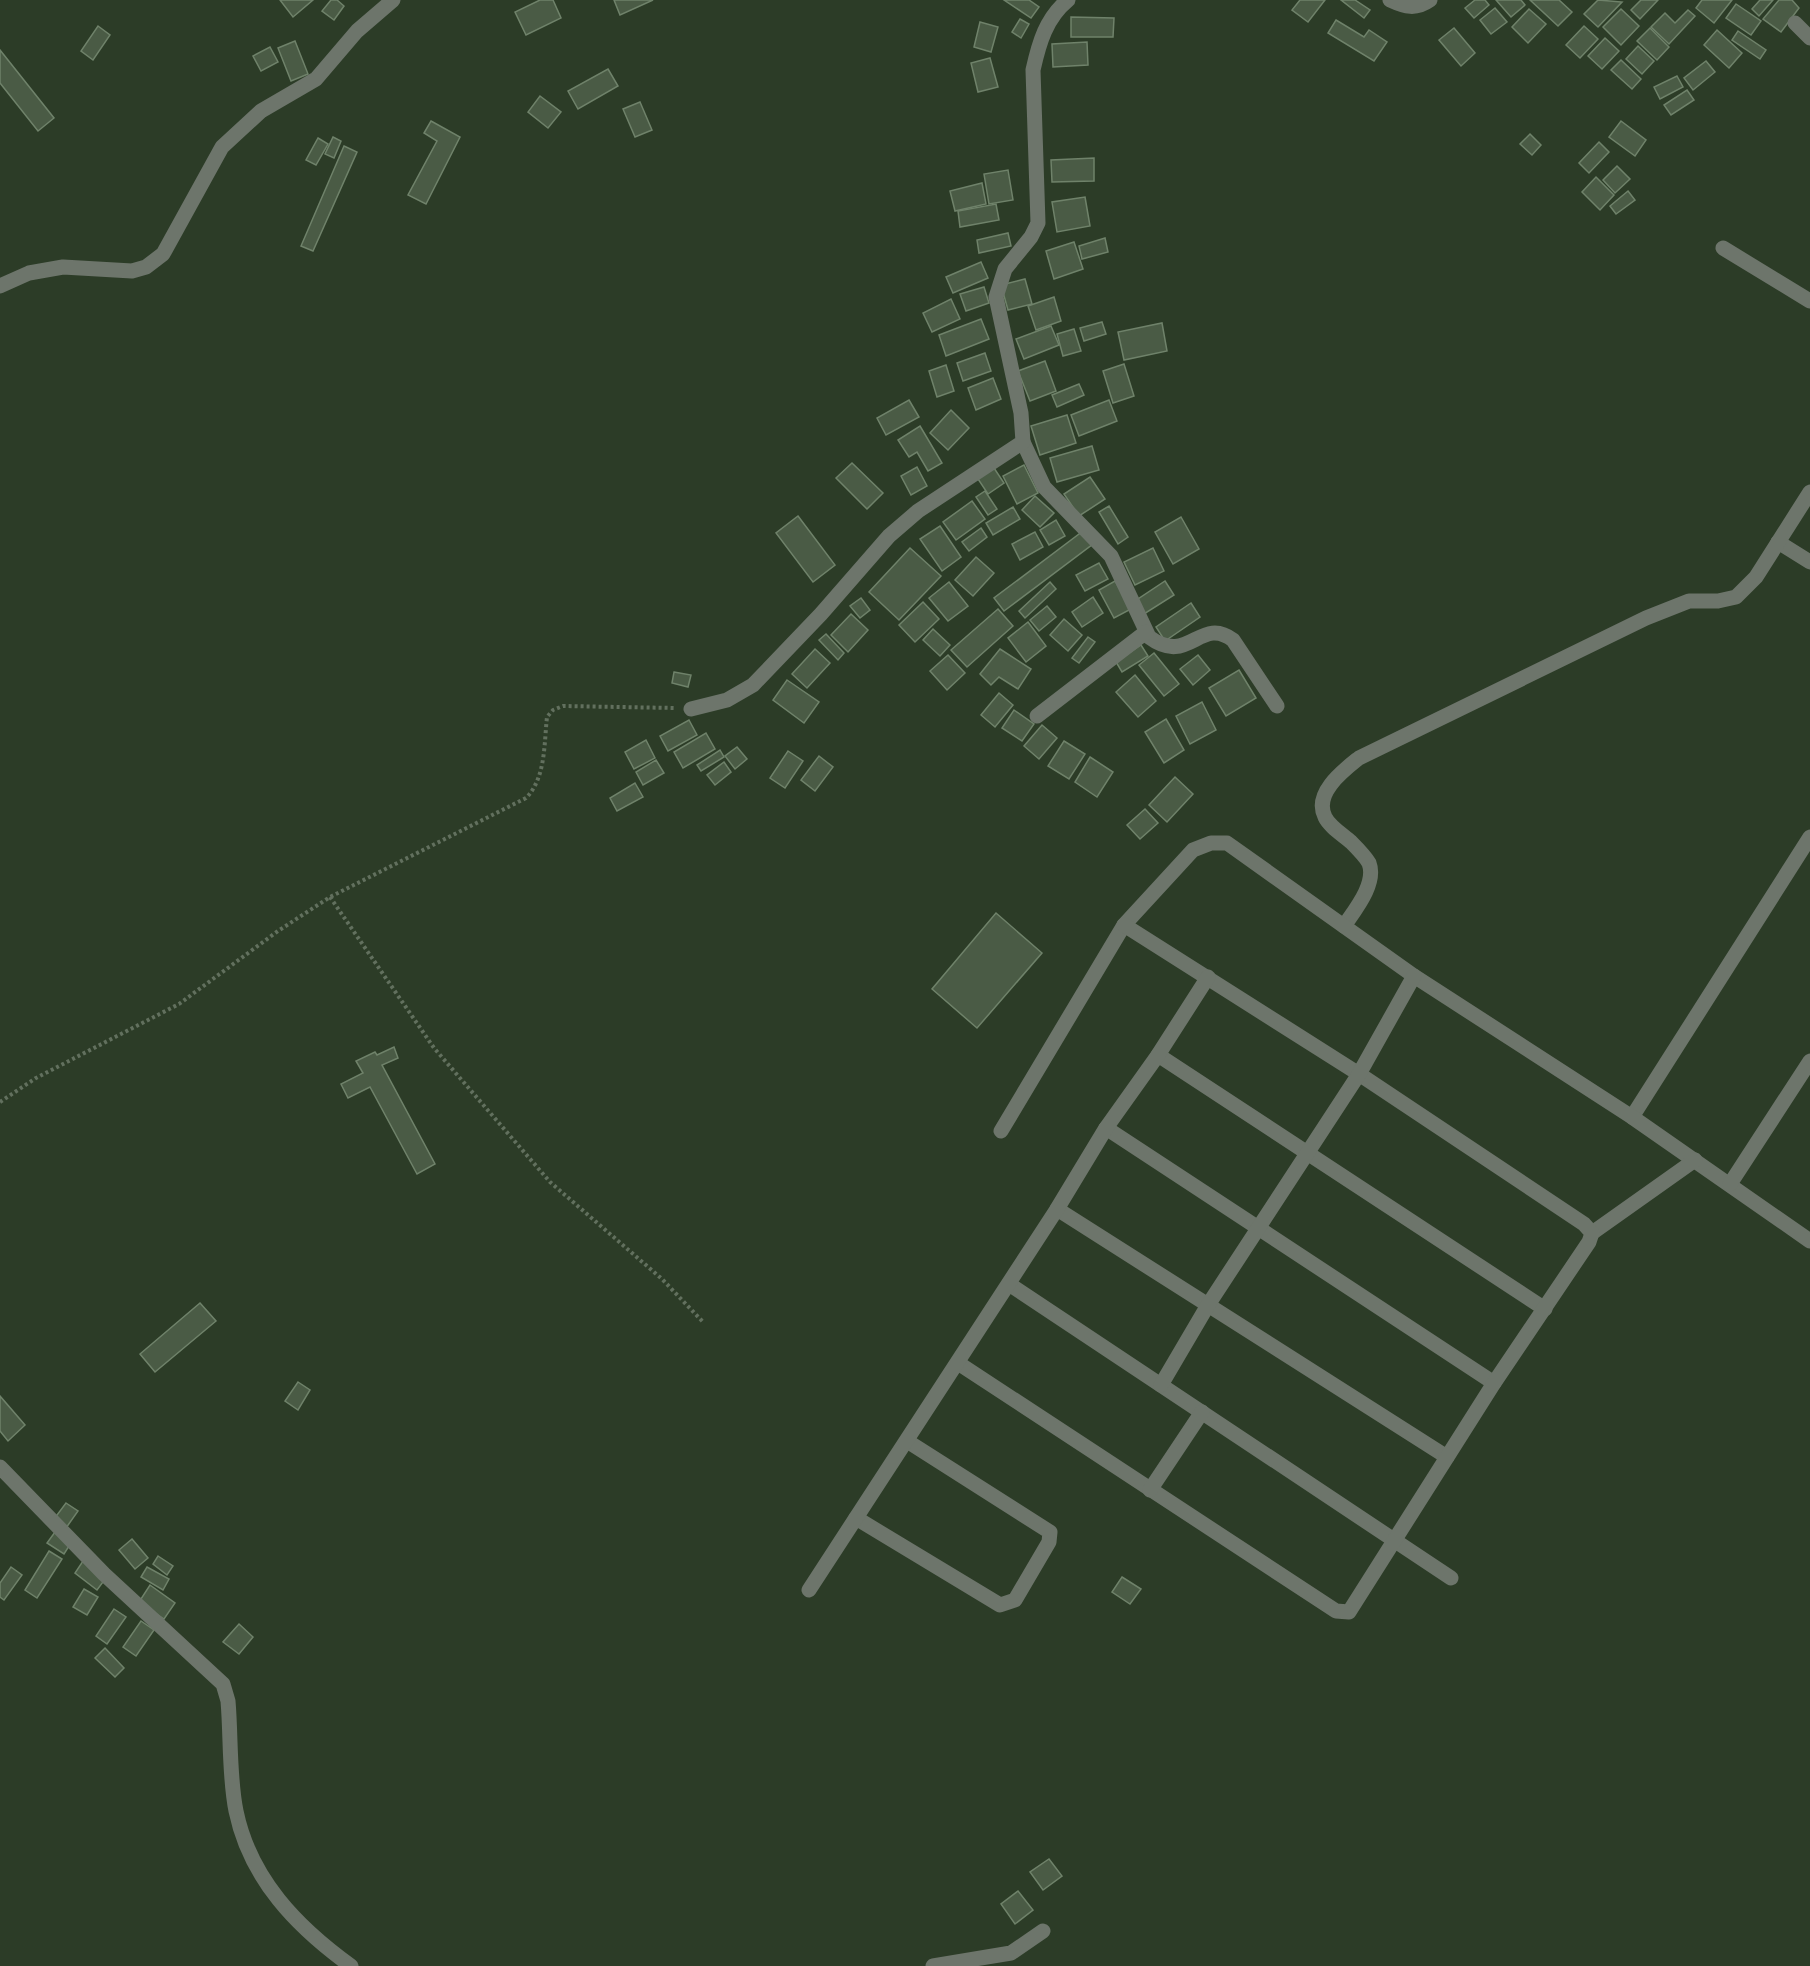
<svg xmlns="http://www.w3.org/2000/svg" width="1810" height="1966" font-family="'Work Sans',sans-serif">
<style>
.building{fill:#4a5b45;stroke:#6f826a;stroke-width:1.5}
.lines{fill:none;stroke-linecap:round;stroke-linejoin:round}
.path{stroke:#62705e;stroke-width:4;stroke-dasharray:3 3;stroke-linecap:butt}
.minor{stroke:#6d756b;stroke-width:15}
</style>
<rect width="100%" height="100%" fill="#2c3c27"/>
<g class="building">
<path d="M280 0H313L293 17Z"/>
<path d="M331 0H337L344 6 334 20 322 11Z"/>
<path d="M540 0H553L561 18 526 35 515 12Z"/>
<path d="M614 0H653L620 15Z"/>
<path d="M1004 0H1029L1039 7 1031 18Z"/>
<path d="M1300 0H1325L1308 22 1292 10Z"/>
<path d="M1341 0H1355L1370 10 1364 18Z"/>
<path d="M1475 0H1485L1489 5 1474 18 1465 8Z"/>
<path d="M1496 0H1521L1525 5 1511 17Z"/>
<path d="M1530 0H1559L1572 12 1558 26Z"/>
<path d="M1598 0 1622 2 1598 27 1584 14Z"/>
<path d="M1641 0H1658L1640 19 1631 10Z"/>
<path d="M1702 0H1732L1714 23 1696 8Z"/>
<path d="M1760 0H1773L1759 16 1752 9Z"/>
<path d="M1779 0H1792L1799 8 1781 32 1763 19Z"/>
<path d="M1736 4 1761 21 1751 35 1726 18Z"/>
<path d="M1495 8 1507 22 1491 34 1480 20Z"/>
<path d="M1529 9 1546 24 1528 43 1512 27Z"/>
<path d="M1621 9 1639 26 1621 45 1603 27Z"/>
<path d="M1688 10 1695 16 1669 44 1651 27 1665 13 1675 23Z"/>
<path d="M1071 17 1114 18 1113 37H1071Z"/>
<path d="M1020 19 1029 24 1021 38 1012 32Z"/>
<path d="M1336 20 1364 37 1369 30 1387 42 1374 61 1328 33Z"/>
<path d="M980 22 998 27 991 52 974 47Z"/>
<path d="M98 26 110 35 93 60 81 51Z"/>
<path d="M1584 26 1598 39 1580 58 1566 45Z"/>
<path d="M1454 28 1475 53 1461 66 1439 40Z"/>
<path d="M1650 28 1669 47 1657 60 1637 41Z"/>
<path d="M1717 30 1742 53 1729 68 1704 45Z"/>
<path d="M1738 31 1766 50 1760 59 1732 40Z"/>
<path d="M1605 38 1619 51 1602 69 1588 56Z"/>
<path d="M295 41 308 74 291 81 278 48Z"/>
<path d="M1087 42 1088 65 1053 67 1052 44Z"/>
<path d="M1638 46 1654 61 1642 74 1626 59Z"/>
<path d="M270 47 278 62 261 71 253 56Z"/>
<path d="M0 50 54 118 38 131 0 83Z"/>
<path d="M990 58 998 87 978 92 971 63Z"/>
<path d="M1621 60 1641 79 1632 89 1611 70Z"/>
<path d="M1706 61 1715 72 1693 90 1684 78Z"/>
<path d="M608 69 618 86 578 109 568 91Z"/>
<path d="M1677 76 1683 87 1660 99 1654 87Z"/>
<path d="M1687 90 1694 100 1671 115 1664 105Z"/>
<path d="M540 96 561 112 548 128 528 112Z"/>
<path d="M640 102 652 130 635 137 623 109Z"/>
<path d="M431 121 460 137 426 204 408 195 437 141 424 133Z"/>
<path d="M1621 121 1646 140 1635 156 1609 137Z"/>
<path d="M1530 134 1541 145 1532 155 1520 144Z"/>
<path d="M333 137 341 141 334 158 325 154Z"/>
<path d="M318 138 328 144 316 165 306 160Z"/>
<path d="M1599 142 1609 152 1589 173 1579 163Z"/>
<path d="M344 146 357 152 313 251 301 246Z"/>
<path d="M1094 158V181L1052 182 1051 160Z"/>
<path d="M1617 166 1630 179 1615 193 1603 180Z"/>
<path d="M1008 170 1013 200 989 204 984 174Z"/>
<path d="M1596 177 1614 195 1600 210 1582 192Z"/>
<path d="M982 183 986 204 955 211 950 191Z"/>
<path d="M1628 191 1635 200 1616 214 1610 206Z"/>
<path d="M1085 197 1090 226 1057 232 1052 202Z"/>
<path d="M996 204 999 220 960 227 958 211Z"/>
<path d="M1008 233 1011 246 979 253 977 240Z"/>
<path d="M1105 238 1108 252 1082 259 1079 246Z"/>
<path d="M1074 242 1083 269 1054 279 1046 251Z"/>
<path d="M981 262 988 278 953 293 946 277Z"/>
<path d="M1025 279 1032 304 1008 310 1001 285Z"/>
<path d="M984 287 989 303 966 311 960 294Z"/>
<path d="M1054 297 1061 321 1036 330 1028 306Z"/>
<path d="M951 299 960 319 932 332 923 313Z"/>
<path d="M981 319 989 339 946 356 939 335Z"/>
<path d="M1102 322 1106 334 1084 341 1080 328Z"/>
<path d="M1162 323 1167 351 1124 360 1118 332Z"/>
<path d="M1051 326 1059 345 1024 359 1016 339Z"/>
<path d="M1074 329 1081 351 1063 356 1057 334Z"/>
<path d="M985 353 991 371 963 381 957 363Z"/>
<path d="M1045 361 1056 391 1030 401 1018 371Z"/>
<path d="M1124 364 1134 396 1113 403 1103 371Z"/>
<path d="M946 365 954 391 937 397 929 371Z"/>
<path d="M993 378 1001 399 976 410 968 388Z"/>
<path d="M1079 384 1084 395 1057 407 1052 395Z"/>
<path d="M909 400 919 417 886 435 877 418Z"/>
<path d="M1109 400 1117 421 1079 436 1071 415Z"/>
<path d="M951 410 969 428 948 450 930 433Z"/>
<path d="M1067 415 1076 443 1040 455 1031 426Z"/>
<path d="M920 426 942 463 928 471 917 452 909 457 898 440Z"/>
<path d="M1092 446 1099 470 1057 482 1050 458Z"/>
<path d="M852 463 883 493 867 509 836 478Z"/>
<path d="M992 465 1004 483 988 494 976 476Z"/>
<path d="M1024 465 1038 493 1017 504 1003 476Z"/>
<path d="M917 467 927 486 911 495 901 476Z"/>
<path d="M1090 477 1105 499 1079 516 1064 494Z"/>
<path d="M985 491 997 509 988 515 976 497Z"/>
<path d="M1035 496 1054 513 1040 527 1022 510Z"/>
<path d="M972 501 985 519 956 540 943 522Z"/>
<path d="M1109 506 1128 537 1118 544 1099 512Z"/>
<path d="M1013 507 1020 519 993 535 986 523Z"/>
<path d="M798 516 835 565 813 582 776 533Z"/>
<path d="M1181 517 1199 549 1173 564 1155 532Z"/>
<path d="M1056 520 1065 536 1049 545 1040 530Z"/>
<path d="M940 526 961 557 942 571 920 539Z"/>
<path d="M981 528 987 537 969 551 962 542Z"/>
<path d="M1083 531 1093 544 1004 611 994 598Z"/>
<path d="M1035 532 1043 547 1020 560 1012 544Z"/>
<path d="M910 548 941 576 899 620 869 592Z"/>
<path d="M1153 548 1164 571 1135 585 1124 562Z"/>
<path d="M976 557 994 573 973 596 955 580Z"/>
<path d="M1099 563 1108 579 1085 591 1076 575Z"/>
<path d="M1115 581 1131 609 1114 618 1099 590Z"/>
<path d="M1165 581 1174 595 1144 614 1135 601Z"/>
<path d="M949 582 968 606 948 621 929 598Z"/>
<path d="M1050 582 1056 589 1025 618 1019 611Z"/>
<path d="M1093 597 1103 613 1082 627 1072 612Z"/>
<path d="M861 598 870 610 860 618 850 606Z"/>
<path d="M923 602 939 619 915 642 899 625Z"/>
<path d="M1191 603 1200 617 1165 641 1156 627Z"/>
<path d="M1047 606 1056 617 1039 631 1030 620Z"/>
<path d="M998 609 1013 626 967 667 951 650Z"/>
<path d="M851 614 868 630 848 652 831 635Z"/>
<path d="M1064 619 1082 635 1068 651 1050 635Z"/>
<path d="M1028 622 1046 646 1026 662 1008 638Z"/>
<path d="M933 629 950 645 940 656 923 640Z"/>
<path d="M826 634 844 653 838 660 819 640Z"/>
<path d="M1088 637 1095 642 1079 663 1072 658Z"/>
<path d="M1141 645 1148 656 1122 672 1116 662Z"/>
<path d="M815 649 830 663 807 688 792 674Z"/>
<path d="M1000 649 1031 669 1018 689 999 677 991 685 980 674Z"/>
<path d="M1154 653 1179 684 1164 696 1139 665Z"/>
<path d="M948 655 965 673 947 690 930 671Z"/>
<path d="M1198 655 1210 670 1193 685 1180 669Z"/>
<path d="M1239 670 1256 698 1226 716 1209 688Z"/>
<path d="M674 672 691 675 688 687 672 683Z"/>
<path d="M1135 675 1156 701 1138 717 1116 692Z"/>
<path d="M787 680 819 702 804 723 773 700Z"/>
<path d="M999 693 1013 705 995 727 981 715Z"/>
<path d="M1202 702 1216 730 1190 744 1176 716Z"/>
<path d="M1014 710 1034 724 1022 741 1002 728Z"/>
<path d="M1166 719 1184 750 1164 763 1145 732Z"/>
<path d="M689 720 697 735 668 751 660 736Z"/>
<path d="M1042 725 1057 738 1039 759 1024 746Z"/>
<path d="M706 733 715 749 683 768 674 752Z"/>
<path d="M646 740 655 758 634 769 625 752Z"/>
<path d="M1064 741 1085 754 1069 779 1048 766Z"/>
<path d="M737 747 747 759 735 769 725 756Z"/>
<path d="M720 750 724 757 701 771 697 765Z"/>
<path d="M788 751 803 761 785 788 770 778Z"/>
<path d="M819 756 833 767 815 791 801 780Z"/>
<path d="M1090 757 1113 772 1097 797 1075 782Z"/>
<path d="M656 760 664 773 643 785 636 772Z"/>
<path d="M724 762 731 772 715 785 707 775Z"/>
<path d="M1175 777 1193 794 1167 822 1149 805Z"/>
<path d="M635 783 643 797 617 811 610 798Z"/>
<path d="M1145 809 1158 823 1140 839 1127 825Z"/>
<path d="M996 913 1042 953 977 1028 932 989Z"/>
<path d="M394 1047 398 1058 382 1065 435 1164 417 1174 370 1087 348 1098 341 1084 363 1073 356 1061 375 1052 377 1055Z"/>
<path d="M200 1303 216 1321 155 1372 140 1354Z"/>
<path d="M298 1382 310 1390 298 1410 285 1401Z"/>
<path d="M0 1396 25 1425 8 1441 0 1431Z"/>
<path d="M66 1503 78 1511 66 1528 54 1519Z"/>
<path d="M55 1532 71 1543 64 1554 47 1543Z"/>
<path d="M132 1539 148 1558 135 1569 119 1550Z"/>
<path d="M49 1551 62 1559 37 1598 25 1590Z"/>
<path d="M158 1556 173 1566 167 1575 153 1564Z"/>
<path d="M83 1561 106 1578 97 1590 75 1573Z"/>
<path d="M11 1567 22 1575 4 1600 0 1597V1583Z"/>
<path d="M147 1567 169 1579 163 1590 141 1577Z"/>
<path d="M1122 1577 1141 1589 1130 1604 1112 1592Z"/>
<path d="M150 1585 175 1603 164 1619 139 1602Z"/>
<path d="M84 1589 98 1597 87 1615 73 1607Z"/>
<path d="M114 1609 126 1617 107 1644 96 1636Z"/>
<path d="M141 1621 154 1630 136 1656 123 1647Z"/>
<path d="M239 1624 253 1637 239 1654 223 1642Z"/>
<path d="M105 1648 124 1668 115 1677 95 1658Z"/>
<path d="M1049 1859 1062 1876 1043 1890 1030 1872Z"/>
<path d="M1018 1891 1033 1910 1015 1924 1001 1904Z"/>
</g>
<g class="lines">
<g class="path">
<path d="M330 897 434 1048 550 1182 662 1279 703 1322"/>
<path d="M0 1102 36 1078 179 1004 278 931 330 897 526 798C546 778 544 743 547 717L553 710 563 706 675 708"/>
</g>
<g class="minor">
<path d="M1390 0C1405 7 1416 10 1430 0"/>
<path d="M1795 23 1810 38"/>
<path d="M1723 248 1810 301"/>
<path d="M0 286 29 273 63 267 132 271 146 267 163 254 222 147 261 111 316 79 357 31 393 0"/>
<path d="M1023 442 1044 487 1111 556 1149 637C1189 667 1200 615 1233 640L1277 706"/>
<path d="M1778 542 1810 562"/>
<path d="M691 709 727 700 753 685 821 614 889 536 918 511 1023 442 1021 413 996 297 1005 269 1031 237 1038 223 1033 70C1039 43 1046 18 1068 0"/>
<path d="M1037 716 1146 632"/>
<path d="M1344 926C1354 911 1377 884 1369 863 1365 856 1357 848 1351 842 1343 835 1329 826 1325 817 1313 793 1344 770 1359 758L1646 618 1689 601H1718L1736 597 1756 577 1810 492"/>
<path d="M1158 1055 1545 1309"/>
<path d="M1632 1117 1810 837"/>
<path d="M1106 1128 1494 1383"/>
<path d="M1001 1131 1124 925 1193 850 1211 843H1227L1414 976 1632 1117 1810 1241"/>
<path d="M1730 1184 1810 1061"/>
<path d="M1057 1209 1447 1457"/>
<path d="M1592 1233 1695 1160"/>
<path d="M1009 1284 1451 1578"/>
<path d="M958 1363 1336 1611 1349 1612 1494 1383 1589 1242 1592 1233 1584 1224 1359 1074 1124 925"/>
<path d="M1161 1385 1208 1305 1359 1074 1414 976"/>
<path d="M0 1467 104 1574 223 1684 228 1701C231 1736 229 1777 236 1811 250 1879 297 1927 351 1966"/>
<path d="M1150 1490 1202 1412"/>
<path d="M856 1518 1000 1605 1015 1600 1049 1542 1050 1532 907 1441"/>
<path d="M809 1590 1057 1209 1106 1128 1158 1055 1208 977"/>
<path d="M933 1966 1011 1953 1043 1931"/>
</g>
</g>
</svg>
